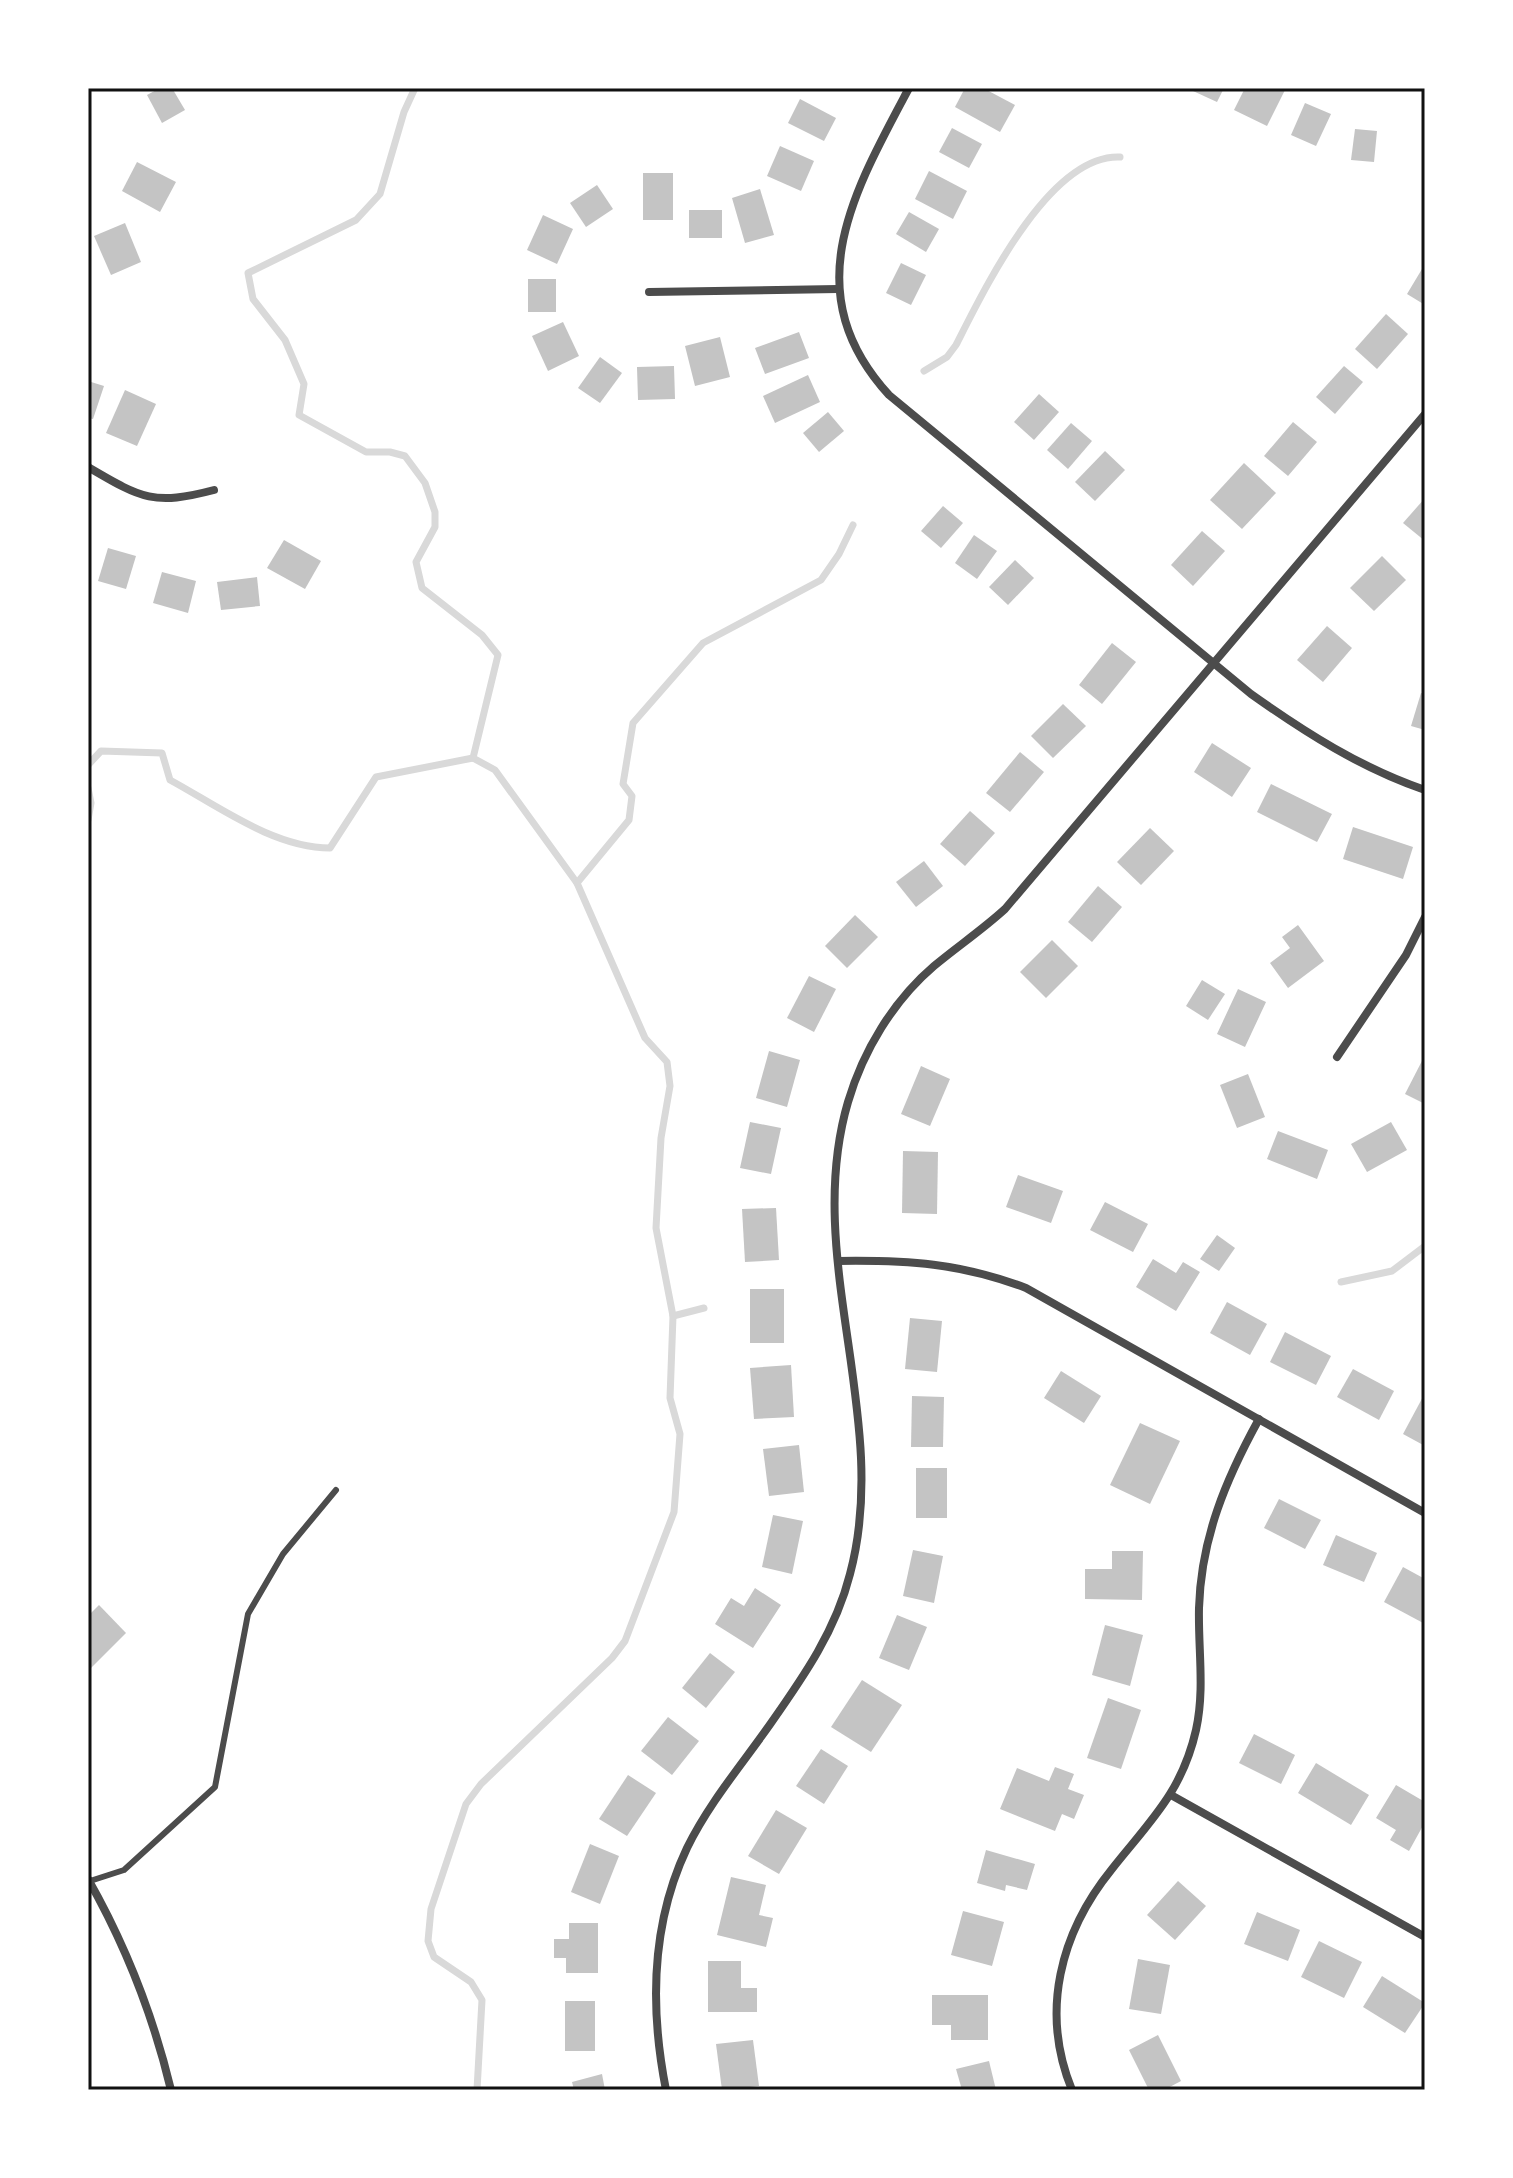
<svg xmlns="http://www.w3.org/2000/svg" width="1513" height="2178" font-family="'Asap Condensed',sans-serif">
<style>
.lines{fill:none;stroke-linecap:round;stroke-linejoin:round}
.stream{stroke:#d9d9d9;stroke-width:7}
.building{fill:#c4c4c4}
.service{stroke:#4c4c4c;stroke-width:6}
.minor{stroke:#4c4c4c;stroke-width:8}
.neatline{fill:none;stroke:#111;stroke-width:3}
</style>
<rect width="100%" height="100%" fill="#fff"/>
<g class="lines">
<g class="stream">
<path d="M415 88 404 112 380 194 356 220 248 273 253 299 285 340 304 384 299 415 366 452H390L405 456 425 483 435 512V527L416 562 422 588 482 635 498 655 473 758"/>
<path d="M924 371 947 357 956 345C984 290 1049 154 1120 157"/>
<path d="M473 758 495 770 577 883 645 1038 667 1062 670 1086 661 1138 656 1228 673 1316 670 1398 680 1434 674 1512 625 1641 612 1658 481 1784 466 1804 431 1909 428 1941 434 1957 471 1982 482 2000 477 2090"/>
<path d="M88 765 101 751 162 753 170 780C218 806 274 848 330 848L376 777 473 758"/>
<path d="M88 788 91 803 88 820"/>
<path d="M577 883 629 820 632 796 623 784 633 723 703 643 821 580 839 554 853 525"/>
<path d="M1341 1282 1392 1271 1425 1246"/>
<path d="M673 1316 704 1308"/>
</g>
</g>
<g class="building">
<path d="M160 88H172L185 110 162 123 147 95Z"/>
<path d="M965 88H983L1015 105 1000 132 955 107Z"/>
<path d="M1194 88H1224L1217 102 1193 91Z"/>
<path d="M1245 88 1285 90 1267 126 1234 110Z"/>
<path d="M800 99 836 118 824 141 788 123Z"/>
<path d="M1305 103 1331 114 1316 146 1291 135Z"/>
<path d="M952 128 982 144 969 168 939 152Z"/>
<path d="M1355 129 1377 131 1374 162 1351 160Z"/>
<path d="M780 146 814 161 801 191 767 176Z"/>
<path d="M137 162 176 182 160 212 122 191Z"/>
<path d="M929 171 967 191 953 219 915 199Z"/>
<rect x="643" y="173" width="30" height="47"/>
<path d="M597 185 613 209 586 227 570 203Z"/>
<path d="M760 189 774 235 745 243 732 198Z"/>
<rect x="689" y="210" width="33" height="28"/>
<path d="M909 212 939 229 926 252 896 234Z"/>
<path d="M543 215 573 229 557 264 527 250Z"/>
<path d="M125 223 141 262 111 275 94 236Z"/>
<path d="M901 263 926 275 911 305 886 293Z"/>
<path d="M1425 264V305L1407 294Z"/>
<rect x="528" y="279" width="28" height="33"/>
<path d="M1386 314 1408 334 1377 369 1355 349Z"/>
<path d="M563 322 579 356 548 371 532 336Z"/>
<path d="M799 332 809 358 765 374 755 348Z"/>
<path d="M720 337 730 377 695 386 685 346Z"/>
<path d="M600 357 622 373 600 403 578 388Z"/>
<path d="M674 366 675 399 638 400 637 367Z"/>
<path d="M1344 366 1363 382 1335 414 1316 397Z"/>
<path d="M808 375 820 402 775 423 763 396Z"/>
<path d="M88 381 104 386 93 419 88 418Z"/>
<path d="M125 390 156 404 137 446 106 433Z"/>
<path d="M1039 394 1059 412 1034 440 1014 422Z"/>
<path d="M828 412 844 431 819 452 803 433Z"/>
<path d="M1293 422 1317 442 1288 476 1264 456Z"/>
<path d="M1071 423 1092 441 1068 469 1047 450Z"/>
<path d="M1105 451 1125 470 1095 501 1075 482Z"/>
<path d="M1244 463 1276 493 1242 529 1210 500Z"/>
<path d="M1425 498V541L1403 523Z"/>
<path d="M943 506 963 523 941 548 921 531Z"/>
<path d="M1202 531 1225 551 1193 586 1171 565Z"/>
<path d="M974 535 997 551 977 579 955 563Z"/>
<path d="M284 540 321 561 305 589 267 568Z"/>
<path d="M108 548 136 556 126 589 98 581Z"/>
<path d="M1382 556 1406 580 1374 611 1350 588Z"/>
<path d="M1015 560 1034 578 1008 605 989 587Z"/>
<path d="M162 572 196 581 188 613 153 603Z"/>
<path d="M257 577 260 606 221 610 217 582Z"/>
<path d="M1327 626 1352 648 1323 682 1297 660Z"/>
<path d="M1112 643 1136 662 1102 704 1079 685Z"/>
<path d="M1421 693 1425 694V730L1411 726Z"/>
<path d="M1063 704 1086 726 1053 758 1031 736Z"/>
<path d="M1212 743 1251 768 1232 797 1194 772Z"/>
<path d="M1020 752 1044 772 1010 812 986 793Z"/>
<path d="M1271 784 1332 814 1317 842 1257 812Z"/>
<path d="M970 811 995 833 965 866 940 844Z"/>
<path d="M1353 827 1413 847 1403 879 1343 859Z"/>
<path d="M1150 828 1174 851 1141 885 1117 862Z"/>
<path d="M924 861 943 886 916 907 896 882Z"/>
<path d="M1098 886 1122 907 1092 942 1068 922Z"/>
<path d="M855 915 878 937 847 968 825 946Z"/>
<path d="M1298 925 1324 961 1288 988 1270 963 1290 948 1282 937Z"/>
<path d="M1052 940 1078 966 1046 998 1020 972Z"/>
<path d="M809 976 836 989 814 1032 787 1018Z"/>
<path d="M1202 980 1225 994 1208 1020 1186 1006Z"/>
<path d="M1238 989 1266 1002 1245 1047 1217 1034Z"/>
<path d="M769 1051 800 1060 787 1107 756 1098Z"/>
<path d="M1425 1055V1104L1405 1094Z"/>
<path d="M921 1066 950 1079 930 1126 901 1114Z"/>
<path d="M1248 1074 1265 1117 1237 1128 1220 1085Z"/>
<path d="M750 1122 781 1128 771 1174 740 1168Z"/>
<path d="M1391 1122 1407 1150 1367 1172 1351 1144Z"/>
<path d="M1278 1131 1328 1150 1317 1179 1267 1159Z"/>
<path d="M903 1151 938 1152 937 1214 902 1213Z"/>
<path d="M1018 1175 1063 1191 1051 1223 1006 1207Z"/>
<path d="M1105 1202 1148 1224 1133 1252 1090 1230Z"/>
<path d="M776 1208 779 1260 745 1262 742 1209Z"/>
<path d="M1217 1235 1235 1248 1219 1271 1200 1259Z"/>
<path d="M1153 1259 1176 1273 1183 1262 1200 1272 1176 1311 1136 1287Z"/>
<rect x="750" y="1289" width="34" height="54"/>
<path d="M1227 1302 1267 1324 1250 1355 1210 1333Z"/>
<path d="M910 1318 942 1321 937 1372 905 1369Z"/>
<path d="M1285 1332 1331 1356 1316 1385 1270 1362Z"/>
<path d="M791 1365 794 1417 754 1419 750 1368Z"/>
<path d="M1353 1369 1394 1391 1379 1420 1337 1397Z"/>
<path d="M1061 1371 1101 1396 1084 1423 1044 1398Z"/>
<path d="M1425 1393V1446L1403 1434Z"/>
<path d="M912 1396 944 1397 943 1447H911Z"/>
<path d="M1140 1423 1180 1441 1150 1504 1110 1485Z"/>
<path d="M799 1445 804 1492 769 1496 763 1449Z"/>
<rect x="916" y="1468" width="31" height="50"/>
<path d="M1279 1499 1321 1520 1305 1549 1264 1528Z"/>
<path d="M773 1515 803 1521 792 1574 762 1567Z"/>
<path d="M1336 1535 1377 1553 1364 1582 1323 1565Z"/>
<path d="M913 1550 943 1556 934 1603 903 1596Z"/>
<path d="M1112 1551H1143L1142 1600 1085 1599V1569H1112Z"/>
<path d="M1403 1567 1425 1579V1624L1384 1602Z"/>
<path d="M755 1588 781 1605 753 1648 715 1624 731 1598 744 1606Z"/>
<path d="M99 1605 126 1633 88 1671V1616Z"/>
<path d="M897 1615 927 1627 909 1670 879 1658Z"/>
<path d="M1105 1625 1143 1635 1130 1686 1092 1675Z"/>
<path d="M710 1653 735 1672 706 1708 682 1688Z"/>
<path d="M862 1680 902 1705 871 1752 831 1727Z"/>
<path d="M1108 1698 1141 1710 1121 1769 1087 1758Z"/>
<path d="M668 1717 699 1741 672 1775 641 1751Z"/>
<path d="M1254 1734 1295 1755 1281 1784 1239 1763Z"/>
<path d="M821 1749 848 1766 824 1804 796 1786Z"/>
<path d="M1316 1763 1369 1795 1351 1825 1298 1793Z"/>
<path d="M1055 1767 1074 1774 1068 1789 1084 1795 1074 1819 1062 1814 1055 1831 1000 1809 1017 1768 1049 1781Z"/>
<path d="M628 1775 656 1793 627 1836 599 1819Z"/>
<path d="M1396 1785 1425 1802V1822L1409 1851 1390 1840 1396 1830 1376 1818Z"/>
<path d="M776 1810 807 1828 779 1874 748 1856Z"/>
<path d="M590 1844 619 1856 600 1904 571 1892Z"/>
<path d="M986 1850 1035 1864 1027 1890 1006 1885 1005 1891 977 1883Z"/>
<path d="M731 1877 766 1885 759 1915 773 1918 766 1947 717 1935Z"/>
<path d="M1178 1881 1206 1906 1175 1940 1147 1915Z"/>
<path d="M963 1911 1004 1922 992 1966 951 1955Z"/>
<path d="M1257 1912 1300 1930 1288 1961 1244 1944Z"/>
<path d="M569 1923H598V1973H566V1958H554V1939H569Z"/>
<path d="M1319 1941 1362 1962 1344 1998 1301 1977Z"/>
<path d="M1138 1959 1170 1965 1161 2014 1129 2009Z"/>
<path d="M708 1961H741V1988H757V2012H708Z"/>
<path d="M1382 1976 1425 2003 1405 2033 1363 2007Z"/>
<path d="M932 1995H988V2040H951V2025H932Z"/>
<rect x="565" y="2001" width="30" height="50"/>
<path d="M1158 2035 1181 2081 1164 2090H1149L1129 2050Z"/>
<path d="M753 2040 759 2086 722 2090 716 2044Z"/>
<path d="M989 2061 996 2090H962L956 2069Z"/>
<path d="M602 2074 605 2090H574L572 2082Z"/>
</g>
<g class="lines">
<path class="service" d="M90 1881 124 1870 215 1787 248 1614 283 1554 336 1490"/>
<g class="minor">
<path d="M909 88C853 193 795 292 889 395L1251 694C1306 733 1361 768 1425 790"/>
<path d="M649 292 838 289"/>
<path d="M88 467C141 498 153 506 214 490"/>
<path d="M1337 1057 1406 955 1425 917"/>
<path d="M838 1261C908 1260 960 1263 1026 1288L1425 1513"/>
<path d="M1171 1795 1425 1937"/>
<path d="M88 1879C126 1946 153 2015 171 2090"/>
<path d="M666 2090C650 2009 651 1924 687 1848 709 1803 743 1763 771 1723 804 1676 836 1630 850 1574 892 1418 802 1258 848 1102 863 1051 893 1001 934 966 958 946 982 930 1005 909L1425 414"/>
<path d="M1072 2090C1040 2012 1060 1933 1112 1869 1150 1821 1182 1792 1196 1730 1205 1689 1198 1649 1199 1608 1201 1538 1226 1479 1259 1419"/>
</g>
</g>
<rect width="1513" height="2178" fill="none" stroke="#ffffff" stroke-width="180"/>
<rect x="90" y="90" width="1333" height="1998" class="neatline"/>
</svg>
